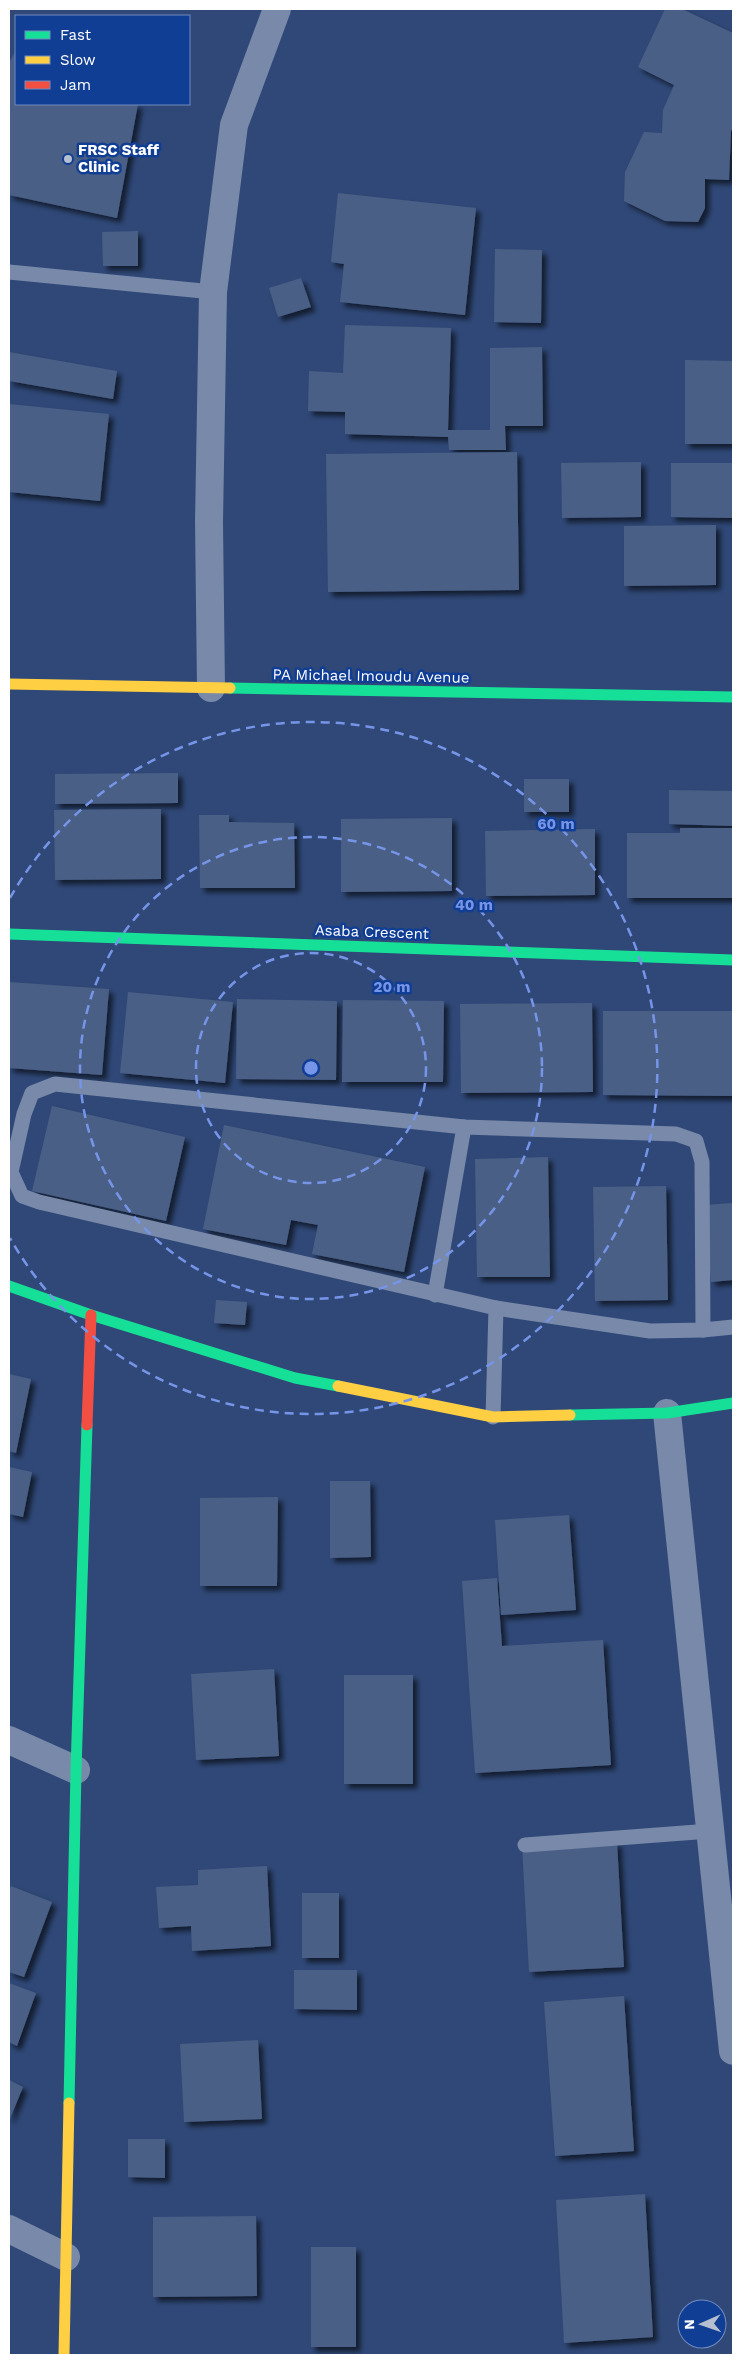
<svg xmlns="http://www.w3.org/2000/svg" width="742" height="2364" font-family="'Work Sans',sans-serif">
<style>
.building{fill:#4a5f85;filter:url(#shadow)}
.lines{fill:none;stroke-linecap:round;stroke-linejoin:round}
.lane{stroke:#7889a9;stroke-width:15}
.street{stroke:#7889a9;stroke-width:28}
.fast{stroke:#16e098;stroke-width:11}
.slow{stroke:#ffcf43;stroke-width:11}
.jam{stroke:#f24e42;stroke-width:11}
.ring{fill:none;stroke:#7795e8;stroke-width:2.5;stroke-dasharray:9 6}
.poi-dot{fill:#b6bfcf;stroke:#113e95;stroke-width:2}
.labels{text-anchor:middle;stroke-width:5;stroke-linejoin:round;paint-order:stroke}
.poi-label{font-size:15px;font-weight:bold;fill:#fff;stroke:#113e95;text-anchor:start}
.street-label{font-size:15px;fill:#fff;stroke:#113e95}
.centre{fill:#7795e8;stroke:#113e95;stroke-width:2.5}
.ring-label{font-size:15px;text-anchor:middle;font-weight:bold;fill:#7795e8;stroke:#113e95;stroke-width:5;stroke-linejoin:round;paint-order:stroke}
</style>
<defs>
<filter id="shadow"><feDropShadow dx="4.5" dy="4.5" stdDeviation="2.5" flood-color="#0009"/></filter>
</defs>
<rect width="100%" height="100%" fill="#2f4877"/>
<g class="building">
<path d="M665 9H682L733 33V127L731 131 729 180 705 179V208L698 222 665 221 624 201 625 172 644 132 662 133 663 110 674 85 638 67Z"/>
<path d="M16 50V104H138L117 218 9 195V63Z"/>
<path d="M338 193 476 208 465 315 340 302 344 264 331 262Z"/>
<path d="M138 231V266H103L102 232Z"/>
<path d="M495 249 542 250 541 323 494 322Z"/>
<path d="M301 278 311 307 278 317 269 288Z"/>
<path d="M345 325 451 328 448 430H490V348L542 347 543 426H505L506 450H449L448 437 345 434V412L308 411 309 371 343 373Z"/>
<path d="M9 352 117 371 113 399 9 381Z"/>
<path d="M685 360 733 361V444H685Z"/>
<path d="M9 404 109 414 100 501 9 492Z"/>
<path d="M517 452 519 590 328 592 326 454Z"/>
<path d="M641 462V517L562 518 561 463Z"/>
<path d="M671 463H733V518L671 517Z"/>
<path d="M716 525V585L624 586V526Z"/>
<path d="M178 773V803L55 804V774Z"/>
<rect x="524" y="779" width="45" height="33"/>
<path d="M669 790 733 791V826L669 824Z"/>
<path d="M161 809V879L55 880 54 810Z"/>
<path d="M199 815H229V822L294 823 295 888H200Z"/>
<path d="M452 818V891L341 892V819Z"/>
<path d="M680 828H733V898H627V833H680Z"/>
<path d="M595 829V895L486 896 485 831Z"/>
<path d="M9 982 109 989 102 1075 9 1068Z"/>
<path d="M128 992 233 1002 225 1083 120 1073Z"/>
<path d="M237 999 337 1001 336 1080 236 1079Z"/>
<path d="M343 1000 444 1001 443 1082H342Z"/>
<path d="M592 1003 593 1092 461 1093 460 1004Z"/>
<path d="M603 1011H733V1096L603 1095Z"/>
<path d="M52 1106 185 1137 166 1221 32 1191Z"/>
<path d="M224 1125 425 1167 404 1272 312 1254 318 1225 291 1220 286 1245 203 1229Z"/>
<path d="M548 1157 550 1277H477L475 1159Z"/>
<path d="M666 1186 668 1300 595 1301 593 1187Z"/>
<path d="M733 1203V1280L711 1282 705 1205Z"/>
<path d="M216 1300 247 1302 245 1325 214 1323Z"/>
<path d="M9 1374 31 1379 16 1453 9 1451Z"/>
<path d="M9 1467 32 1472 23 1517 9 1514Z"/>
<path d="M330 1481H370L371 1557 330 1558Z"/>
<path d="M278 1497 277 1586H200V1498Z"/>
<path d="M569 1515 576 1610 501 1615 495 1520Z"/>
<path d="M497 1578 502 1646 603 1640 611 1765 475 1773 462 1581Z"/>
<path d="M274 1669 279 1756 196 1760 191 1674Z"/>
<rect x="344" y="1675" width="69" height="109"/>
<path d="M617 1842 624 1967 529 1972 522 1846Z"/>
<path d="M267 1866 271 1946 192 1951 191 1926 159 1928 156 1887 198 1885V1870Z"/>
<path d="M11 1886 52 1902 24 1977 9 1972V1891Z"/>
<rect x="302" y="1893" width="37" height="65"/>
<path d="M294 1970H357V2010L294 2009Z"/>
<path d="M9 1983 36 1993 17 2046 9 2042Z"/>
<path d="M624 1996 634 2151 555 2156 544 2002Z"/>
<path d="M258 2040 262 2119 184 2122 180 2044Z"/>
<path d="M9 2080 23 2087 9 2121Z"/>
<path d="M128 2139H165V2178L128 2177Z"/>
<path d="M645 2194 653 2337 564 2343 556 2200Z"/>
<path d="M256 2216 257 2296 153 2297V2217Z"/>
<rect x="311" y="2247" width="45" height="100"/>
</g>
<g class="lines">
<g class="lane">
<path d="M9 272 213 292"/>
<path d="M435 1295 464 1127"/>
<path d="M496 1308 650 1331 703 1330 733 1327"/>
<path d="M493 1417 496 1308 39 1202 22 1196 11 1172 24 1114 32 1093 55 1084 464 1127 676 1134 696 1141 702 1162 703 1330"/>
<path d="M525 1845 710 1831"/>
</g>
<g class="street">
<path d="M211 688 209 522 213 292 234 125 277 9"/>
<path d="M667 1413 733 2051"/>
<path d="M9 1740 76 1770"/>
<path d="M9 2229 66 2257"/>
</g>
<g class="fast">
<path d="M230 688 733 697"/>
<path d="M9 934 733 960"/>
<path d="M9 1286 91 1315 295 1378 338 1386"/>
<path d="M570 1415 667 1413 733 1403"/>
<path d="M69 2103 76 1770 87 1425"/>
</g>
<g class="slow">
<path d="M9 684 230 688"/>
<path d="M338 1386 493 1417 570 1415"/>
<path d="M64 2355 69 2103"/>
</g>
<path class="jam" d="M87 1425 91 1315"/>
</g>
<g class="ring">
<circle cx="311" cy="1068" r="115"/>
<circle cx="311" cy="1068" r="231"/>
<path d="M10 898A346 346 0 1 1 10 1238"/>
</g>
<circle class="poi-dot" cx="68" cy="159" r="5"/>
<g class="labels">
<g class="poi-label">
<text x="78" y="155">FRSC Staff<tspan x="78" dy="17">Clinic</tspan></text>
</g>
<g class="street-label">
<text transform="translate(371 676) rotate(1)" y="5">PA Michael Imoudu Avenue</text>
<text transform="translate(372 932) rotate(2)" y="5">Asaba Crescent</text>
</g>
</g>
<circle cx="311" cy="1068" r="8" class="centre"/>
<g class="ring-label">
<text x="556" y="829">60 m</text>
<text x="474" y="910">40 m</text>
<text x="392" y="992">20 m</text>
</g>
<rect width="742" height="2364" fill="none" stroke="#ffffff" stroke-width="20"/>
<rect x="15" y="15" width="175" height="90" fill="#113e95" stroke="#708bbf"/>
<rect x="25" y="31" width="25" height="8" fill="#16e098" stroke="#708bbf"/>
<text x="60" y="40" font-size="15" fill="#ffffff">Fast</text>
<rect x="25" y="56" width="25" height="8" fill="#ffcf43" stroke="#708bbf"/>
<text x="60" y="65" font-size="15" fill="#ffffff">Slow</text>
<rect x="25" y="81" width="25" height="8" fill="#f24e42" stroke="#708bbf"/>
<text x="60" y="90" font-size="15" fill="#ffffff">Jam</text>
<g transform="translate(702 2324) rotate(268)"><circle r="24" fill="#113e95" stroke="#708bbf"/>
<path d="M0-4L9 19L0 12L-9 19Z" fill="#b6bfcf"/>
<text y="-8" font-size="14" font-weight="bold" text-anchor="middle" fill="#ffffff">N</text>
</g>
</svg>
